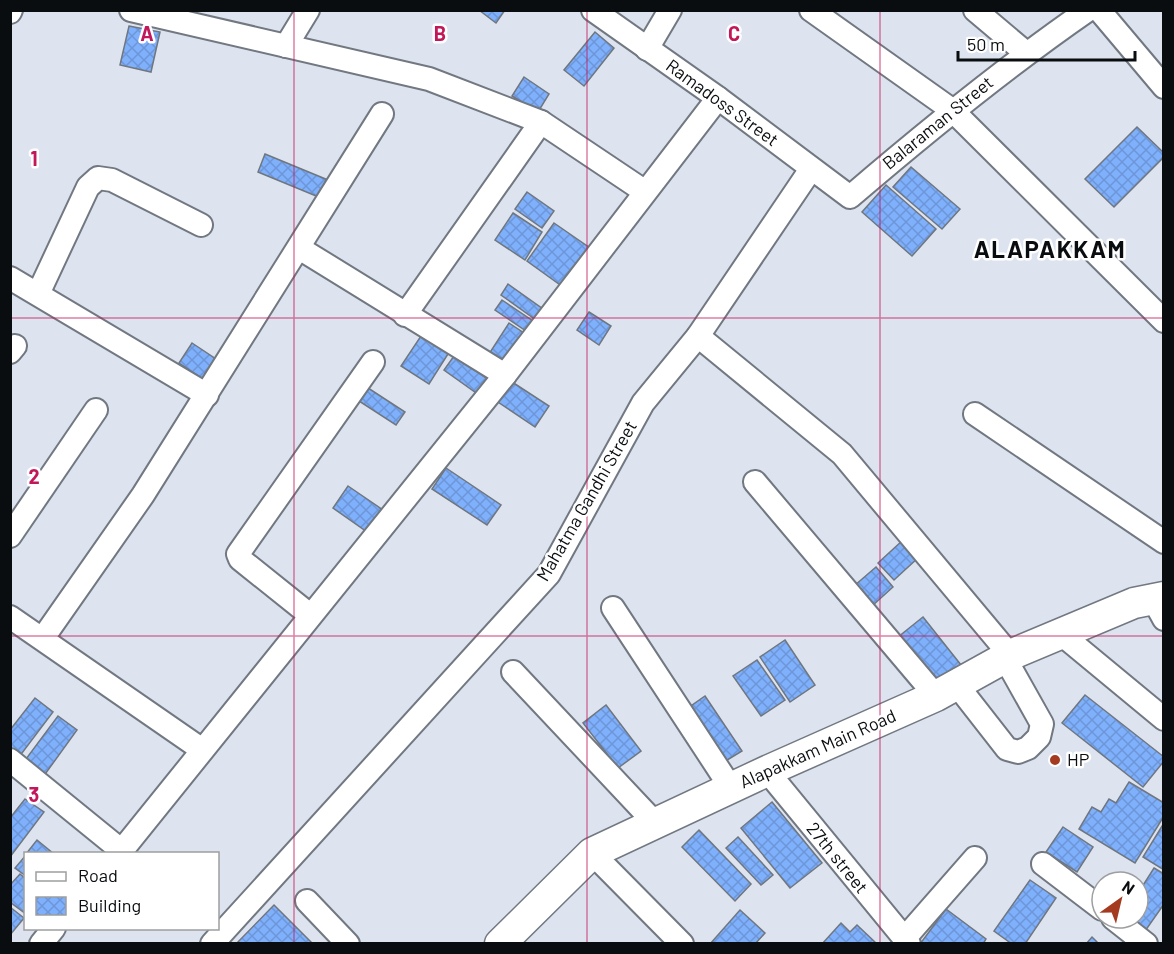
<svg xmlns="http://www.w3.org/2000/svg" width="1174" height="954" font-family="Barlow,sans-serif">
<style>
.building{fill:url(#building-cross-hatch);stroke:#6f767f;stroke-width:1.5}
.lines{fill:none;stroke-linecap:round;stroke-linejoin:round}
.minor-casing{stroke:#717881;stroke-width:26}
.major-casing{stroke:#717881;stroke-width:33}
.minor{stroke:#fff;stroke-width:22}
.major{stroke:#fff;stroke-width:30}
.grid{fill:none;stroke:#c2185b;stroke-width:1.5;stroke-opacity:0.55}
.poi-dot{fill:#a43b20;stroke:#fff;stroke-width:2}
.labels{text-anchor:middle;stroke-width:5;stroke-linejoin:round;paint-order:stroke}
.street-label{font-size:18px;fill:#0a0d10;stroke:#fff}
.poi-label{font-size:18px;fill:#0a0d10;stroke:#fff;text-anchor:start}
.district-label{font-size:24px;font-weight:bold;letter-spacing:1.5px;fill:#0a0d10;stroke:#fff}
.grid-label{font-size:20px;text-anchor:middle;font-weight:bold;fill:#c2185b;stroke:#fff;stroke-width:5;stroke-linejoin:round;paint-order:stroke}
</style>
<defs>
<pattern id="building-cross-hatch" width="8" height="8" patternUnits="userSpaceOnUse" patternTransform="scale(1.5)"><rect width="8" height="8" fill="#7fb0fc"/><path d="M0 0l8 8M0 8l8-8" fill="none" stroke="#6c96d7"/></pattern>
</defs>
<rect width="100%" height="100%" fill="#dde4ef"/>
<g class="building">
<path d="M479 10H505L496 23Z"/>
<path d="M129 26 160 32 151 72 120 65Z"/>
<path d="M595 32 614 48 584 86 564 70Z"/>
<path d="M524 77 549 94 538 112 512 96Z"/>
<path d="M1137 127 1164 153V157L1114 207 1085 179Z"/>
<path d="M265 154 328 180 321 198 258 172Z"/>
<path d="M911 167 960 209 942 229 893 187Z"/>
<path d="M886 185 936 229 912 256 862 212Z"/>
<path d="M527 192 554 211 542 228 515 209Z"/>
<path d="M513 213 542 232 525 260 495 240Z"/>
<path d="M554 223 590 248 563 287 527 261Z"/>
<path d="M508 284 543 309 536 320 501 295Z"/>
<path d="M502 300 533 321 526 331 495 310Z"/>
<path d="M589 312 611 326 599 345 577 330Z"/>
<path d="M509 323 527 335 504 369 487 357Z"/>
<path d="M421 336 448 354 429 384 401 366Z"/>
<path d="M192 343 222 363 209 383 179 363Z"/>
<path d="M454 356 489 380 479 395 444 370Z"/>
<path d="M509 380 549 406 535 427 495 400Z"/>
<path d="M368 388 405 412 396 425 359 401Z"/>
<path d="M446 468 501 505 487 525 432 489Z"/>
<path d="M348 486 386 512 370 534 333 508Z"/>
<path d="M903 540 919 557 894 580 878 563Z"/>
<path d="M876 567 893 587 872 606 854 586Z"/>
<path d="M923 617 961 665 936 685 898 637Z"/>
<path d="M785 640 815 685 790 702 760 657Z"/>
<path d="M757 660 785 700 761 716 733 676Z"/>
<path d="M1085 695 1164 757V761L1143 787 1062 723Z"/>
<path d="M705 696 742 751 724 762 688 708Z"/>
<path d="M35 698 53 712 19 757 10 751V730Z"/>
<path d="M606 705 641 751 618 768 583 723Z"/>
<path d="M58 716 77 730 43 777 23 763Z"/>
<path d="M1129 782 1164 803V816L1135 863 1079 829 1092 807 1101 812 1109 799 1116 803Z"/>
<path d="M25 799 44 812 10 857V818Z"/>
<path d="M772 802 822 863 790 888 741 828Z"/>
<path d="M1164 823V870L1143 857Z"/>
<path d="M1063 827 1093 847 1077 872 1046 852Z"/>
<path d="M699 830 751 884 735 901 682 847Z"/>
<path d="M738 837 773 875 761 885 726 848Z"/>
<path d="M37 840 54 854H26Z"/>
<path d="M26 855V876L15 868Z"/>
<path d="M1154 868 1164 874V904L1143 934 1121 918H1138V884L1142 887Z"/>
<path d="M20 874 26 879V914L10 902V885Z"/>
<path d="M1030 880 1056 898 1025 944H1012L994 931Z"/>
<path d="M274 905 313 944H236Z"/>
<path d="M10 907 24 918 10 935Z"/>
<path d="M946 909 986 939 983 944H920Z"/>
<path d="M740 910 765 933 755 944H710Z"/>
<path d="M841 923 850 932 857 925 876 943 822 944Z"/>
<path d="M1092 937 1099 944H1086Z"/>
</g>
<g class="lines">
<g class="minor-casing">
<g id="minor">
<path d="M131 10 429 79 541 122 644 191"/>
<path d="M593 10 718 98 850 197C927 131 1004 68 1088 10"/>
<path d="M811 10 952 110 1164 321"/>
<path d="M975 10 1026 53"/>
<path d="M1099 10 1164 87"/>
<path d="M10 12 11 10"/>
<path d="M286 46 308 10"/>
<path d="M647 49 670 10"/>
<path d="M299 248 505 375"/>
<path d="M10 278 207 395"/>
<path d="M38 294 88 187 98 178 112 180 201 225"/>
<path d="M405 315 541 122"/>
<path d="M698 336 842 454 1010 655"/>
<path d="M10 352 15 346"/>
<path d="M975 414 1164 542"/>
<path d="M755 482 936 696"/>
<path d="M10 536 96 410"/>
<path d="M1153 599 1164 619"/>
<path d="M613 608 731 788"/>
<path d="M310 615 240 559 238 554 373 362"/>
<path d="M10 617 201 749"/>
<path d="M1060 633 1164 719"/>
<path d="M43 638 143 495 382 114"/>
<path d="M513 672 655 823"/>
<path d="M957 685 1007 749 1018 752 1028 748 1039 737 1042 724 1005 658"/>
<path d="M10 760 122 851"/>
<path d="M767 771 909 944"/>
<path d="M592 853 682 944"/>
<path d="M119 854 505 375 718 98"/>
<path d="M1043 864 1102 909"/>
<path d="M307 901 348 944"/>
<path d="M1113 918 1146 944"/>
<path d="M904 939 975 858"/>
<path d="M41 944 54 928"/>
<path d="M212 944 549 574 643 403 698 336 811 169"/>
</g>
</g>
<g class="major-casing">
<path id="major" d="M500 944 592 853 767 771 936 696 1010 655 1134 603 1164 597"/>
</g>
<use href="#minor" class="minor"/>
<use href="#major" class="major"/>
</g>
<path class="grid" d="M294 10V944M587 10V944M880 10V944M10 318H1164M10 636H1164"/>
<circle class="poi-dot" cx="1055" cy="760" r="6"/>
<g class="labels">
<g class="street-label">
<text transform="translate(722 103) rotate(36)" y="6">Ramadoss Street</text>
<text transform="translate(938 123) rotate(-39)" y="6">Balaraman Street</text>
<text transform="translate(587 501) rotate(-60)" y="6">Mahatma Gandhi Street</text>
<text transform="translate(818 749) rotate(-24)" y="6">Alapakkam Main Road</text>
<text transform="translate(837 858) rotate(51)" y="6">27th street</text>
</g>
<g class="poi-label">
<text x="1067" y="766">HP</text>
</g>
<g class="district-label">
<text x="1050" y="258">ALAPAKKAM</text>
</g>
</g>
<g class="grid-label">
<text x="147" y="41">A</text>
<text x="440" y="41">B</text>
<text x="734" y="41">C</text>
<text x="34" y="166">1</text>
<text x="34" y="484">2</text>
<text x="34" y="802">3</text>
</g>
<rect width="1174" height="954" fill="none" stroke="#0a0d10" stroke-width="24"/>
<rect x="24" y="852" width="195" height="78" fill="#ffffff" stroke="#9d9e9f" stroke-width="1.5"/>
<rect x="36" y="872" width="30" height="9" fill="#ffffff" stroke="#9d9e9f" stroke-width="1.5"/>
<text x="78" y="882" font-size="18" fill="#0a0d10">Road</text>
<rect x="36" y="897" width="30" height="18" fill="url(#building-cross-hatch)" stroke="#9d9e9f" stroke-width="1.5"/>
<text x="78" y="912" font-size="18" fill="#0a0d10">Building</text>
<g transform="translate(1120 900) rotate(34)"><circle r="28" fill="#ffffff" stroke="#9d9e9f" stroke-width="1.5"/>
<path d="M0-4.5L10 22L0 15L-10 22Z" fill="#a43b20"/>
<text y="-9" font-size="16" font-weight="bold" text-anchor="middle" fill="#0a0d10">N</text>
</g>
<path d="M958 51v9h177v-9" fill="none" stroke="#0a0d10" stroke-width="3"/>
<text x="967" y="51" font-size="18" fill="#0a0d10" stroke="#ffffff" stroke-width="4.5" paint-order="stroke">50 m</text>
</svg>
